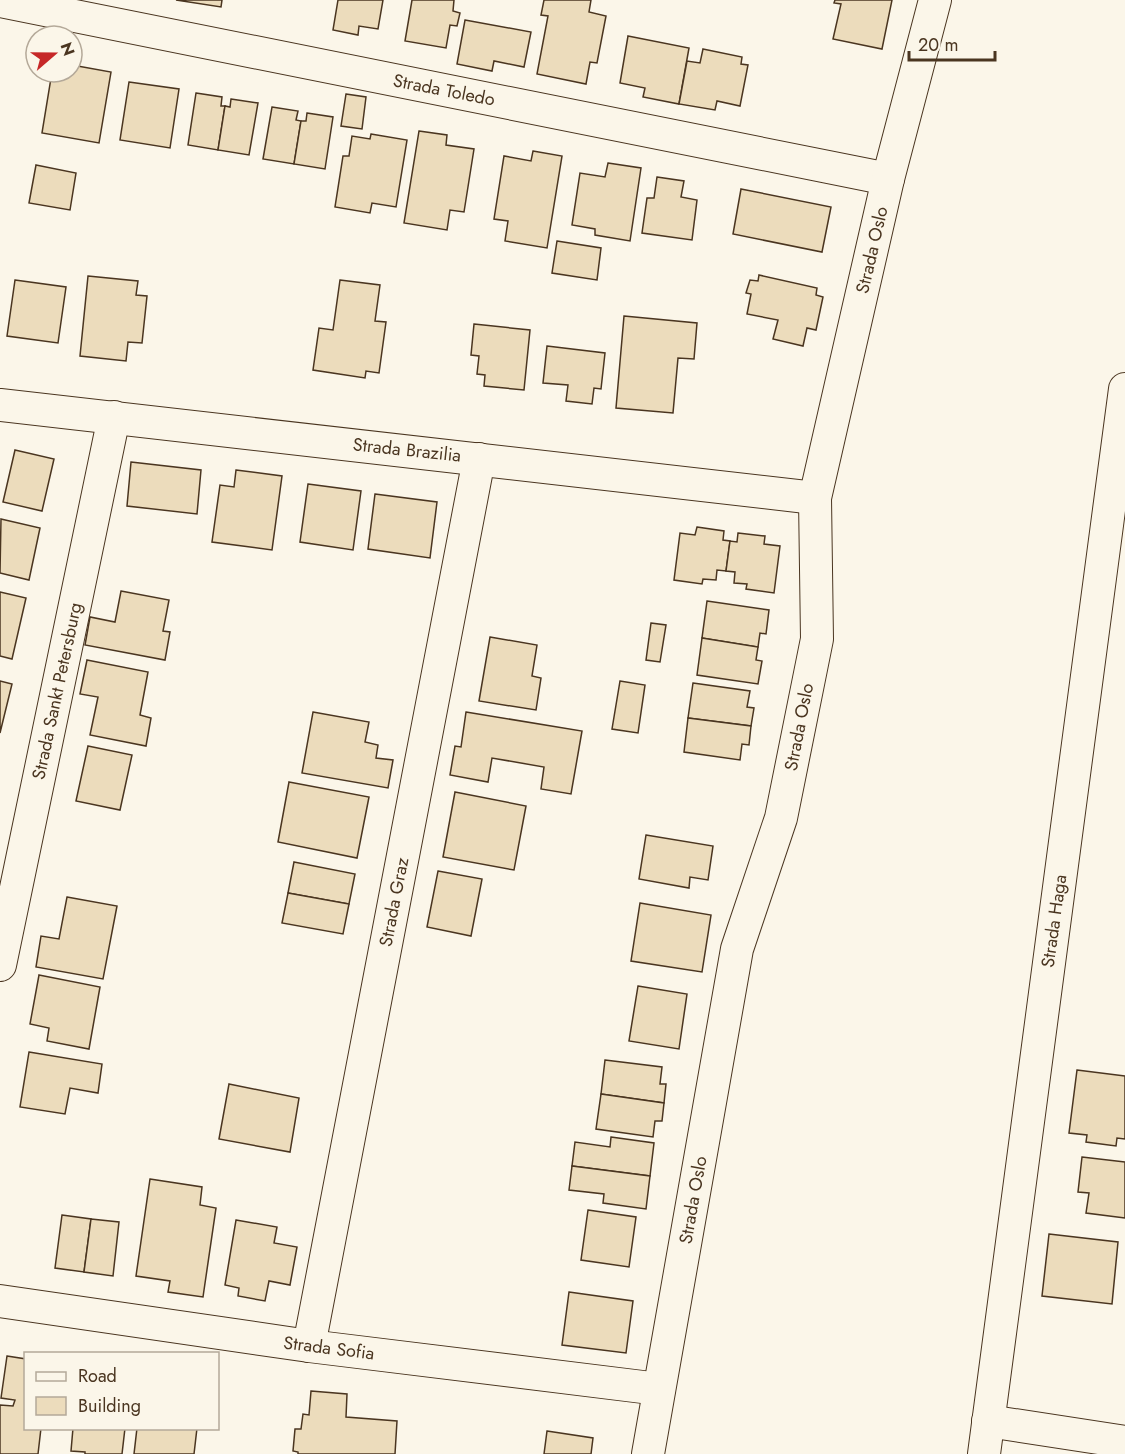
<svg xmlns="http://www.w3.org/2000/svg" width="1125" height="1454" font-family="Jost,sans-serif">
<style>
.building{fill:#ecdcbc;stroke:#4a3520;stroke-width:1.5}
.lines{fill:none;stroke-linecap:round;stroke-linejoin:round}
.minor-casing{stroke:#4a3520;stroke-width:34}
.minor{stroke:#fbf6e9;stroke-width:32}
.labels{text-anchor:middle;stroke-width:4.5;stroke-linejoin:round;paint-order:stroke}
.street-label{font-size:18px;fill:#4a3520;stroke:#fbf6e9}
</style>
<rect width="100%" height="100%" fill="#fbf6e9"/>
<g class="building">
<path d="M176 0H222L221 7Z"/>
<path d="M338 0H383L378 29 359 26 358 35 333 30Z"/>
<path d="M412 0H454L453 11 460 13 457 26 450 25 446 48 405 41Z"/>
<path d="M544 0H591L589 12 606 16 597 63 590 62 586 84 537 74 548 16 541 15Z"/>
<path d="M835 0H892L882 49 833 39 841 4 834 3Z"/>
<path d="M465 20 531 32 524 67 494 61 492 71 457 64Z"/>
<path d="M628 36 689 48 679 104 643 97 645 88 620 83Z"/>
<path d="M703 49 742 57 741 64 748 65 740 106 717 101 715 110 679 104 687 61 700 63Z"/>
<path d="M72 65 111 72 99 143 42 133 52 72H72Z"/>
<path d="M129 82 179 89 170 148 120 140Z"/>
<path d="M196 93 222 97 221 106H225L218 150 188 145Z"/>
<path d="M346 94 366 97 362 129 341 126Z"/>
<path d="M231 99 258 103 249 155 218 150 225 106 230 107Z"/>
<path d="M272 107 298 111 296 120 301 121 294 164 263 159Z"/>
<path d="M307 113 333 117 325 169 294 164 301 121H306Z"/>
<path d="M419 131 447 135 446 145 474 149 464 212 450 210 447 230 404 223Z"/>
<path d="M371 134 407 140 396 207 372 203 370 213 335 207 343 156H349L352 136 370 139Z"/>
<path d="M533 151 562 156 547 248 505 241 508 221 494 219 504 156 531 161Z"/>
<path d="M608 163 641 168 630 241 595 235V229L572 225 580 173 605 177Z"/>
<path d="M36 165 76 173 70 210 29 203Z"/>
<path d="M657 177 684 181 681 197 697 200 692 240 642 233 647 198H654Z"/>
<path d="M741 189 831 207 822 252 733 234Z"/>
<path d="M557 241 601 248 597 280 552 273Z"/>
<path d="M759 275 817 288 816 295 823 297 816 330 807 328 803 346 773 339 778 320 747 314 751 294 746 293 750 280 758 281Z"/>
<path d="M88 276 138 281 136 295 147 296 142 343 128 342 126 361 80 356Z"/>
<path d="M15 280 66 287 58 343 7 336Z"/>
<path d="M340 280 380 285 375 321 386 322 379 373 366 371 365 378 313 370 319 328 333 330Z"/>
<path d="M624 316 697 323 694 359 678 358 673 413 616 408Z"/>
<path d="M474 324 530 330 524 390 484 386 485 375 477 374 479 356 471 355Z"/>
<path d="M547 346 605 353 601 389 594 388 592 404 566 401 568 385 543 383Z"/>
<path d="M15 450 54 459 42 511 3 502Z"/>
<path d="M131 462 201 470 197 514 127 506Z"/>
<path d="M236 470 282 476 272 550 212 542 220 485 234 487Z"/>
<path d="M308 484 361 491 353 550 300 542Z"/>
<path d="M375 494 437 502 430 558 368 549Z"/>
<path d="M1 519 40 528 29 580 0 573Z"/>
<path d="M697 527 724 531 723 540 730 541 726 571 717 570 716 580 703 579 702 584 674 580 680 533 695 535Z"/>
<path d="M738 533 765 536 764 544 780 546 774 593 746 589 747 584 734 583 735 572 726 571 730 541 737 542Z"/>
<path d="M121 591 169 600 163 631 170 632 165 660 85 645 90 617 115 622Z"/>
<path d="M0 592 26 598 12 659 0 656Z"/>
<path d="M707 601 769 610 766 634 760 633 758 647 702 638Z"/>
<path d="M651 623 666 625 660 662 646 660Z"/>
<path d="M490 637 537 645 532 676 541 678 536 710 479 701Z"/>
<path d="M702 638 758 647 756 660 762 661 758 684 697 675Z"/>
<path d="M87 660 148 672 140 715 151 718 146 746 90 735 98 697 80 694Z"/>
<path d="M0 681 12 684 0 733Z"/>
<path d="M620 681 645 685 638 733 612 729Z"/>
<path d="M693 683 750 691 747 707 754 708 751 726 688 718Z"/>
<path d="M313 712 369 722 365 742 378 745 376 758 393 760 388 788 302 773Z"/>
<path d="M466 712 582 731 571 794 541 789 544 767 492 758 488 782 450 775 455 746 461 747Z"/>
<path d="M688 718 751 726 749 745 742 744 740 760 684 752Z"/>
<path d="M88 746 132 755 120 810 76 801Z"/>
<path d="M289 782 369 797 357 858 278 842Z"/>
<path d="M455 792 526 806 514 870 443 857Z"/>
<path d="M646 835 713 846 708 880 690 877 689 888 639 879Z"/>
<path d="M294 862 355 874 349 904 288 893Z"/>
<path d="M438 871 482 879 471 936 427 927Z"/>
<path d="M288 893 349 904 343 934 282 923Z"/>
<path d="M67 897 117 906 103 979 36 967 41 936 59 939Z"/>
<path d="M640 903 711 915 702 972 631 961Z"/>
<path d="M39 975 100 987 89 1049 47 1041 49 1028 30 1024Z"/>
<path d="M638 986 687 994 679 1049 629 1041Z"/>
<path d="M29 1052 102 1064 98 1093 70 1088 65 1114 20 1107Z"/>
<path d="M605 1060 662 1067 660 1084H666L664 1103 601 1094Z"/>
<path d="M1077 1070 1125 1076V1139L1117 1138 1116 1146 1086 1142 1087 1135 1069 1133Z"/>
<path d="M229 1084 299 1098 290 1152 219 1139Z"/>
<path d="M601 1094 664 1103 662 1121H655L653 1137 596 1129Z"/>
<path d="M611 1137 654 1143 650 1176 572 1166 575 1142 610 1147Z"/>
<path d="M1082 1157 1125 1162V1218L1086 1213 1089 1193 1078 1192Z"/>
<path d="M572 1166 650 1176 646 1209 603 1203 604 1194 569 1190Z"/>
<path d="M150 1179 202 1187 200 1205 216 1208 203 1297 168 1292 170 1281 136 1276Z"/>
<path d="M588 1210 636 1217 629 1267 581 1260Z"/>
<path d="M62 1215 91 1219 84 1272 55 1268Z"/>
<path d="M91 1219 119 1222 113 1276 84 1272Z"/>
<path d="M236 1220 277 1227 274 1243 297 1247 290 1285 269 1281 265 1301 238 1296 239 1288 225 1285Z"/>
<path d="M1049 1234 1118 1242 1112 1304 1042 1296Z"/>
<path d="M569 1292 633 1301 626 1353 562 1345Z"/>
<path d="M7 1356 26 1359V1428H41L38 1454H0V1405L13 1406 15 1400 1 1398Z"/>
<path d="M311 1391 347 1394 346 1417 397 1421 395 1454H298V1452L293 1451 295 1429H301L303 1414 309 1415Z"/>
<path d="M73 1428H125L122 1454H85V1452L71 1451Z"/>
<path d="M137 1428H197L194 1454H134Z"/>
<path d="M547 1431 593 1438 591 1454H544Z"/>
</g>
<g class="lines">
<g class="minor-casing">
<g id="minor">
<path d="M0 1 888 179"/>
<path d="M0 405 815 498"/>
<path d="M0 965 114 417"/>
<path d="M0 1301 309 1346 659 1389"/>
<path d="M309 1346 479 459"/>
<path d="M988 1421 1125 1442"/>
<path d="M648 1454 737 949 781 818 817 639 815 498 888 179 935 0"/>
<path d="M984 1454 1125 389"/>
</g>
</g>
<use href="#minor" class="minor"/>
</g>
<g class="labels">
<g class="street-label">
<text transform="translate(444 90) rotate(11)" y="6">Strada Toledo</text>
<text transform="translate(872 250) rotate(-77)" y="6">Strada Oslo</text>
<text transform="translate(407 450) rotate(6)" y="6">Strada Brazilia</text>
<text transform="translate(57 691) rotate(-78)" y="6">Strada Sankt Petersburg</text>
<text transform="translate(799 727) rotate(-79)" y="6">Strada Oslo</text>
<text transform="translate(394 902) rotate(-79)" y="6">Strada Graz</text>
<text transform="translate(1054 921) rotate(-82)" y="6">Strada Haga</text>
<text transform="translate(693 1200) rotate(-80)" y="6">Strada Oslo</text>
<text transform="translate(329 1348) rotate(7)" y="6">Strada Sofia</text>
</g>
</g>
<rect x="24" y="1352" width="195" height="78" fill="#fbf6e9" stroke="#b4a999" stroke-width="1.5"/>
<rect x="36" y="1372" width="30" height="9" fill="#fbf6e9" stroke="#b4a999" stroke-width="1.5"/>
<text x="78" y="1382" font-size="18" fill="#4a3520">Road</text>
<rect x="36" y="1397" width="30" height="18" fill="#ecdcbc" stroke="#b4a999" stroke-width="1.5"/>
<text x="78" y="1412" font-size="18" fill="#4a3520">Building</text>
<g transform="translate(54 54) rotate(70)"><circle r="28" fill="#fbf6e9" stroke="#b4a999" stroke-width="1.5"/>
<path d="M0-4.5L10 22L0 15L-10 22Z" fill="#c62828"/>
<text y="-9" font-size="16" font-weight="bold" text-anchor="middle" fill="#4a3520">N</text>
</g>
<path d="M909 51v9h86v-9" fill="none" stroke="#4a3520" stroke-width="3"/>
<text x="918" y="51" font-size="18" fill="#4a3520" stroke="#fbf6e9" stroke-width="4.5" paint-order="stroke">20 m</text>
</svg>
